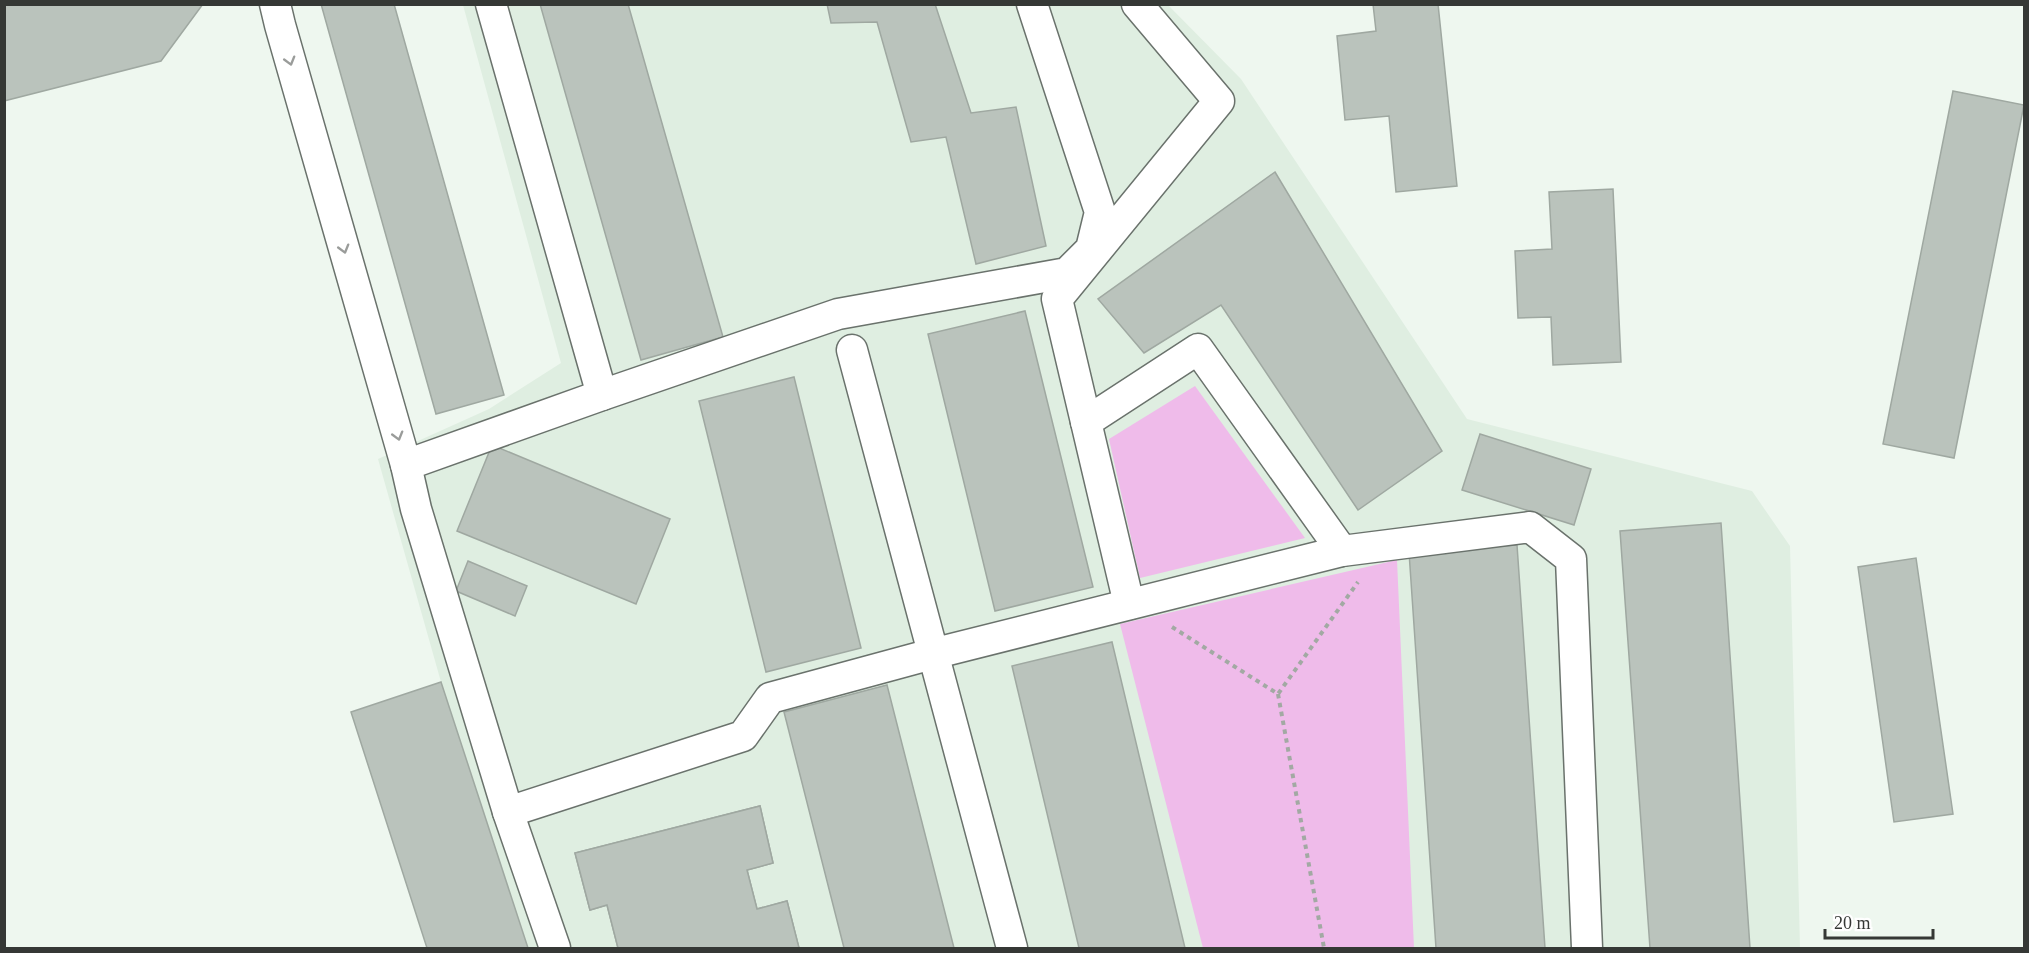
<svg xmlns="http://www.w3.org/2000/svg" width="2029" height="953" font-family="'Times New Roman',serif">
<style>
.built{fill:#dfeee1}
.green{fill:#efbbea}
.building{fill:#bac3bc;stroke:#9fa8a1;stroke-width:1.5}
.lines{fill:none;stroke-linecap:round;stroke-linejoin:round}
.minor-casing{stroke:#6a726c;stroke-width:33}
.path{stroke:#a2a9a3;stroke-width:4;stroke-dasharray:4.5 4.5;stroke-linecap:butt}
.minor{stroke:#fff;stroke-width:30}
.oneway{stroke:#9a9c9a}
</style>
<rect width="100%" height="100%" fill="#eef7ef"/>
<path class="built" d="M463 5H1168L1241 79 1467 419 1752 491 1790 546 1800 948H528L441 682 378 459 489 409 561 363Z"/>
<g class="green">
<path d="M1195 386 1305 538 1140 578 1109 439Z"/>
<path d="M1397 560 1414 948H1203L1120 624Z"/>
</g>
<g class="building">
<path d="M4 4H203L161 61 4 101Z"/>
<path d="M321 4H394L504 395 436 414Z"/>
<path d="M540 4H628L723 337 641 360Z"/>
<path d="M827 4H935L971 113 1016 107 1046 246 976 264 946 137 911 142 877 22 831 23Z"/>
<path d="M1373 4H1438L1457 186 1396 192 1389 116 1345 120 1337 36 1376 31Z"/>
<path d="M1953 91 2024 105 1954 458 1883 444Z"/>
<path d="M1275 172 1442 451 1358 510 1221 305 1144 353 1098 299Z"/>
<path d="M1613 189 1621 362 1553 365 1551 317 1518 318 1515 251 1552 249 1549 192Z"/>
<path d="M1025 311 1093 587 995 611 928 334Z"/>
<path d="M794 377 861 648 766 672 699 401Z"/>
<path d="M1480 434 1591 469 1574 525 1462 490Z"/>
<path d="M492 445 670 519 636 604 457 531Z"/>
<path d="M1721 523 1750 948H1650L1620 531Z"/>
<path d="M1517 545 1545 948H1436L1409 552Z"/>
<path d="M1916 558 1953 814 1894 822 1858 567Z"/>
<path d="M468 561 527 586 515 616 456 591Z"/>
<path d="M1112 642 1185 948H1079L1012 666Z"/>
<path d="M441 682 528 948H427L351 712Z"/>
<path d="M887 685 954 948H844L784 712Z"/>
<path d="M760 806 773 863 747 870 757 909 787 901 799 948H714L697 882 633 899 646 948H618L607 905 590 910 575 853Z"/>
<path d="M760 806 773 863 747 870 757 909 787 901 799 948H618L607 905 590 910 575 853Z"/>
</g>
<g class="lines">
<g class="minor-casing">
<g id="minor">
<path d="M275 4 280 25 406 465"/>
<path d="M491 4 602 395"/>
<path d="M852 350 1012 948"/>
<path d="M1086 422 1198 349 1342 551"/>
<path d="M1129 604 1057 299 1219 101 1137 4"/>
<path d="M508 812 743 736 770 698 932 654 1342 551 1530 527 1571 559 1587 948"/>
<path d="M555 948 508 812 416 509 406 465 602 395 838 314 1067 273 1091 249 1100 212 1032 4"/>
</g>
</g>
<g class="path">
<path d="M1172 627 1278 694 1358 582"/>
<path d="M1278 694 1324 948"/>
</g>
<use href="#minor" class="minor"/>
</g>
<defs><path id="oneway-chevron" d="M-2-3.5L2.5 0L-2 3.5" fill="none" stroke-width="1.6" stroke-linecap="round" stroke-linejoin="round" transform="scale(1.5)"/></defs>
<g class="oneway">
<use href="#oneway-chevron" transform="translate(290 61) rotate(74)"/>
<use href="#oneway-chevron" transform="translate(344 249) rotate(74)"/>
<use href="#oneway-chevron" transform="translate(398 436) rotate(74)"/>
</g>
<rect width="2029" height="953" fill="none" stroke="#353835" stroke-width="12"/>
<path d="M1825 929v9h108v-9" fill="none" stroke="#353835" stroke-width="3"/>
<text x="1834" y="929" font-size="18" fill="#353835" stroke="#ffffff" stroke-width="4.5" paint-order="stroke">20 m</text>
</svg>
